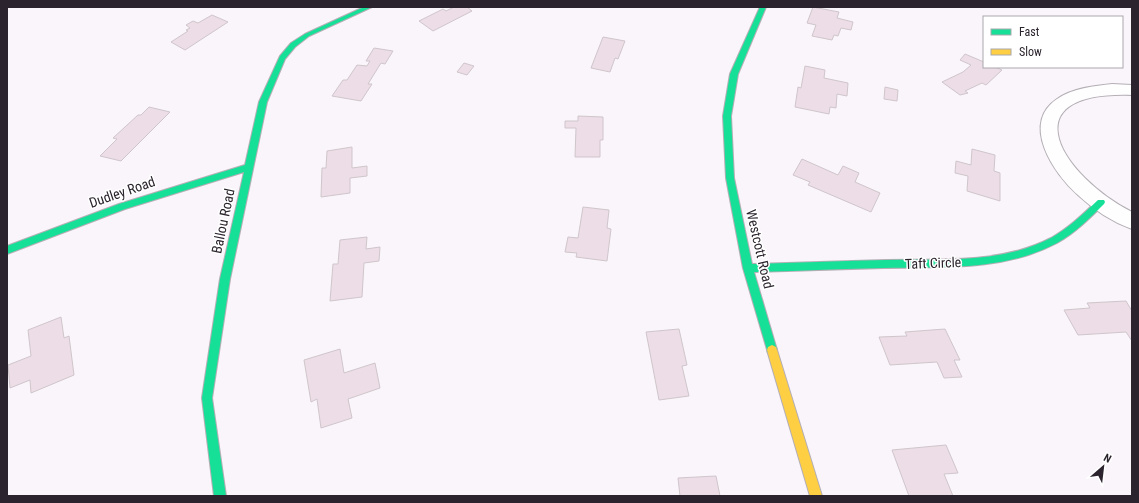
<svg xmlns="http://www.w3.org/2000/svg" width="1139" height="503" font-family="'Roboto Condensed',sans-serif">
<style>
.building{fill:#eddde6;stroke:#cfc6cb}
.lines{fill:none;stroke-linecap:round;stroke-linejoin:round}
.street-casing{stroke:#b4aeb5;stroke-width:2}
.fast-casing{stroke:#b4aeb5;stroke-width:2}
.slow-casing{stroke:#b4aeb5;stroke-width:2}
.street{fill:#fefefe;fill-rule:evenodd}
.fast{fill:#16e098;fill-rule:evenodd}
.slow{fill:#ffcf43;fill-rule:evenodd}
.labels{text-anchor:middle;stroke-width:3;stroke-linejoin:round;paint-order:stroke}
.street-label{font-size:14px;fill:#2b232d;stroke:#fff}
</style>
<rect width="100%" height="100%" fill="#faf5fb"/>
<g class="building">
<path d="M454 7H467L472 11 433 31 419 21 443 9 446 11Z"/>
<path d="M813 7 839 12 837 18 853 22 851 30 841 28 838 36 834 35 832 40 812 36 816 25 807 23Z"/>
<path d="M212 15 228 22 185 50 171 42 188 31 186 30 190 28 186 25 193 21 198 23Z"/>
<path d="M603 37 625 41 618 59 615 58 610 72 591 68Z"/>
<path d="M374 48 393 51 385 64 381 63 368 84H372L361 101 332 96 343 80H347L357 65 367 66 370 61H366Z"/>
<path d="M965 54 984 62V67H995L1002 70 986 85 982 83 965 91 968 93 960 95 942 82 963 72 971 65 960 60Z"/>
<path d="M464 63 474 66 467 75 457 72Z"/>
<path d="M805 66 825 70 824 78 848 83 847 96 837 94 836 108 830 107 829 114 795 107 798 87 801 88Z"/>
<path d="M885 87 898 90 897 101 884 99Z"/>
<path d="M149 107 170 112 121 161 100 156 117 139 113 138 138 115H141Z"/>
<path d="M578 116 603 117V140H600V157H575L576 128H565V121H578Z"/>
<path d="M352 147V168L367 166V176L350 178V193L321 197 322 168H326L327 151Z"/>
<path d="M972 149 995 155 994 171 1000 173V201L967 191 968 176 955 173 956 161 971 165Z"/>
<path d="M802 159 838 175 843 166 859 173 855 182 880 193 871 212 808 185 810 182 793 175Z"/>
<path d="M583 207 609 210 607 228 611 229 607 261 576 257 577 253 565 252 568 237 578 238Z"/>
<path d="M367 237 366 249 380 247 379 261 364 263 362 297 330 301 333 264H338L340 240Z"/>
<path d="M1126 301 1132 311V341L1126 332 1078 335 1064 310 1090 308 1087 303Z"/>
<path d="M61 317 64 338 69 336 74 375 31 393 30 380 10 388 8 365 31 356 28 330Z"/>
<path d="M679 329 687 365 682 366 689 396 659 400 646 332Z"/>
<path d="M945 329 960 360H954L962 377 944 378 937 362 890 365 879 337 907 336 905 332Z"/>
<path d="M340 349 344 373 375 363 380 388 348 399 352 418 321 428 317 399 311 402 304 360Z"/>
<path d="M946 445 958 473 944 474 953 496H909L892 450Z"/>
<path d="M716 476 720 496H680L678 478Z"/>
</g>
<g class="lines">
<g class="street-casing">
<path id="street" d="M1112 84 1132 85V95C1007 91 1062 176 1132 212V229C1112 222 1093 209 1078 195 1054 174 1020 124 1057 99 1073 88 1094 86 1112 84Z"/>
</g>
<g class="fast-casing">
<g id="fast">
<path d="M364 7H372L309 36 295 47 285 59 267 102 230 279 212 398 226 496H214L202 398 220 279 244 172 125 209 7 254V246L119 204 245 165 259 102 280 56 291 43 305 34Z"/>
<path d="M760 7H766L738 74 731 116 734 178 752 264C797 263 841 261 886 260 940 259 1001 264 1051 238 1069 228 1083 214 1098 200H1104L1105 202 1104 204C1090 218 1075 233 1057 243 1005 271 942 267 884 268 841 269 797 271 754 272L777 350 776 353 772 355 768 353 743 268 726 178 723 116 730 74Z"/>
</g>
</g>
<g class="slow-casing">
<path id="slow" d="M772 345 776 347 777 350 822 496H810L767 350 768 347Z"/>
</g>
<use href="#street" class="street"/>
<use href="#fast" class="fast"/>
<use href="#slow" class="slow"/>
</g>
<g class="labels">
<g class="street-label">
<text transform="translate(122 192) rotate(-19)" y="5">Dudley Road</text>
<text transform="translate(223 221) rotate(-78)" y="5">Ballou Road</text>
<text transform="translate(760 249) rotate(77)" y="5">Westcott Road</text>
<text transform="translate(933 263) rotate(-2)" y="5">Taft Circle</text>
</g>
</g>
<rect width="1139" height="503" fill="none" stroke="#2b232d" stroke-width="16"/>
<rect x="983" y="16" width="140" height="52" fill="#ffffff" stroke="#aaa7ab"/>
<rect x="991" y="29" width="20" height="6" fill="#16e098" stroke="#aaa7ab"/>
<text x="1019" y="36" font-size="12" fill="#2b232d">Fast</text>
<rect x="991" y="49" width="20" height="6" fill="#ffcf43" stroke="#aaa7ab"/>
<text x="1019" y="56" font-size="12" fill="#2b232d">Slow</text>
<g transform="translate(1103 467) rotate(28)" stroke="#ffffff" stroke-width="3" paint-order="stroke">
<path d="M0-3L7 15L0 10L-7 15Z" fill="#2b232d"/>
<text y="-6" font-size="11" font-weight="bold" text-anchor="middle" fill="#2b232d">N</text>
</g>
</svg>
